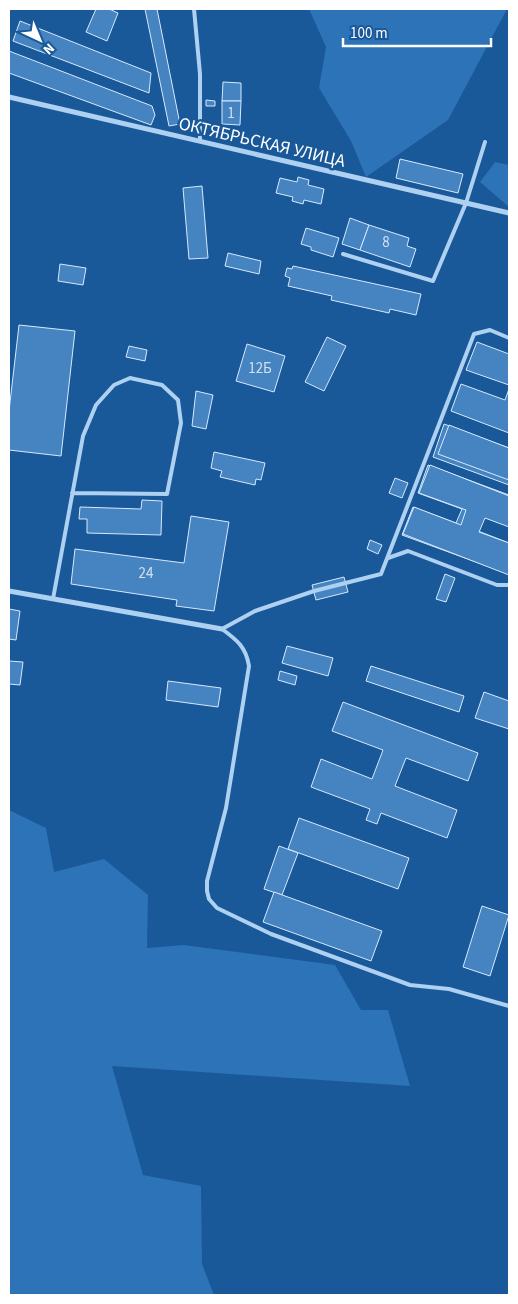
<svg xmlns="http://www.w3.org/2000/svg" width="518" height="1304" font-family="'Source Sans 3',sans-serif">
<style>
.green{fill:#2c73b7}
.building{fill:#4684c1;stroke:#d5e9fc}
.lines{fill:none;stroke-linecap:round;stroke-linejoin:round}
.lane{stroke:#aed0f1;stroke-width:4}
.street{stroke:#aed0f1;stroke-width:5}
.labels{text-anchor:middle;stroke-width:5;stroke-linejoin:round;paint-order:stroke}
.number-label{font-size:15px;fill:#d1e0f0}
.street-label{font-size:18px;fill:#fff;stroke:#195899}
</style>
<rect width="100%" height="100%" fill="#195899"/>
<g class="green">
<path d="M309 9H507L448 120 366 177 351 141 319 88 326 47Z"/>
<path d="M495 162 509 165V207L480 182Z"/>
<path d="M9 810 46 828 54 872 104 859 148 895 147 948 184 945 335 965 361 1010H388L410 1086 112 1066 143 1175 201 1186 202 1264 214 1295H9Z"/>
</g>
<g class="building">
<path d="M96 9H109L118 13 107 41 86 32Z"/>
<path d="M145 9H157L180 124 169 126Z"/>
<path d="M20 21 151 73 149 93 13 41Z"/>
<path d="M9 51 152 106 155 115 151 125 9 73Z"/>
<path d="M223 82 241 83V101H222Z"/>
<path d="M206 100 215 101V106H206Z"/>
<path d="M222 101H241L240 125 222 124Z"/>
<path d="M400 159 463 174 458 193 396 178Z"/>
<path d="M298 177 309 180 308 185 324 189 321 204 304 200 303 204 292 201 293 197 276 193 280 178 297 182Z"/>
<path d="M202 186 208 258 189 259 183 188Z"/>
<path d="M350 218 369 225 360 250 342 244Z"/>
<path d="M369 225 409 238 407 246 416 249 410 267 360 250Z"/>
<path d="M306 228 339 238 333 257 311 250V247L301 244Z"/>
<path d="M228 253 261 261 259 274 225 266Z"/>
<path d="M60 264 86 268 83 285 58 281Z"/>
<path d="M293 266 421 294 416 315 390 309 389 313 331 300 332 296 288 286 290 278 285 276 287 268 292 269Z"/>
<path d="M19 325 75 331 61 456 9 450V411Z"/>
<path d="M327 337 346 346 324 391 305 382Z"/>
<path d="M477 342 509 354V385L466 370Z"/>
<path d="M247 344 285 356 274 392 236 381Z"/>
<path d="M129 346 147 350 145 361 126 357Z"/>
<path d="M461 384 505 400 509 389V433L451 411Z"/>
<path d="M196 391 213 395 206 429 192 426Z"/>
<path d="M444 424 509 448V485L433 457Z"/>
<path d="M449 425 509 448V480L438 454Z"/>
<path d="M214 452 265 463 261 480 256 479 255 485 220 477 222 471 211 468Z"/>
<path d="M428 465 509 495V526L483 517 478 531 509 543V574L402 535 413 507 456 523 462 509 418 493Z"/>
<path d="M430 465 509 496V527L485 518 479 532 509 543V575L403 534 414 507 461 525 466 510 419 493Z"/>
<path d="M395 478 408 483 402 498 389 493Z"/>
<path d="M142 500 162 501 161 535 87 533V519H79L80 507 141 509Z"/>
<path d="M191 516 229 522 214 611 176 606 177 600 71 584 75 549 184 563Z"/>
<path d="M370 540 382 545 378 554 367 549Z"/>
<path d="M445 574 455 578 446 602 436 599Z"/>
<path d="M344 577 348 592 316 600 312 585Z"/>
<path d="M9 609 20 611 16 640 9 639Z"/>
<path d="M287 646 333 658 328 676 282 663Z"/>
<path d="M9 661 23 662 20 685 9 684Z"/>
<path d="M371 666 464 696 459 712 366 681Z"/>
<path d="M280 671 297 676 295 685 278 680Z"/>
<path d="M168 681 221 688 218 707 166 700Z"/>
<path d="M484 692 509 701V729L475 718Z"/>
<path d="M343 702 478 753 468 781 406 758 395 786 457 810 447 838 381 813 377 824 366 820 370 809 311 787 321 759 372 779 383 750 332 731Z"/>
<path d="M299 818 409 858 398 889 288 849Z"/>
<path d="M279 846 298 853 282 895 264 889Z"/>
<path d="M274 892 382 931 371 961 263 922Z"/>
<path d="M482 906 509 915 490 976 463 967Z"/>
</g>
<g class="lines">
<g class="lane">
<path d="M194 9 200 74V141"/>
<path d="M343 254 433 281 466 203 485 142"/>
<path d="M509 338 490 330 474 334 381 574 314 591 255 611 222 629C237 640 246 647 249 666L226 808 207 881V891L209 899 217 908 271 934 410 985 449 989 509 1006"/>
<path d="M388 558 408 551 497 585H509"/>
<path d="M53 599 83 436 96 405 114 385 130 378 162 385 178 400 181 423 167 494 72 493"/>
</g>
<g class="street">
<path d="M9 97 509 213"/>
<path d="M9 591 222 629"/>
</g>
</g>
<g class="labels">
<g class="number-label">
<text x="231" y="118">1</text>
<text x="386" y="247">8</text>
<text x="260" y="373">12Б</text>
<text x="146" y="578">24</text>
</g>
<g class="street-label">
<text transform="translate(262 142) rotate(13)" y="6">ОКТЯБРЬСКАЯ УЛИЦА</text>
</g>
</g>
<rect width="518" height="1304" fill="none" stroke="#ffffff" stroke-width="20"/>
<g transform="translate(40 40) rotate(136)" stroke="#195899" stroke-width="4" paint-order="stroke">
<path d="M0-4L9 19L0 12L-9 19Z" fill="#ffffff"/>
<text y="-8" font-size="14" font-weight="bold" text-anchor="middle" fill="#ffffff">N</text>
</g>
<path d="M343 38v8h148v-8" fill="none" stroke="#ffffff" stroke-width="2.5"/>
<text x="350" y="38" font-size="15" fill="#ffffff" stroke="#195899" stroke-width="4" paint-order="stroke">100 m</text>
</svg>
